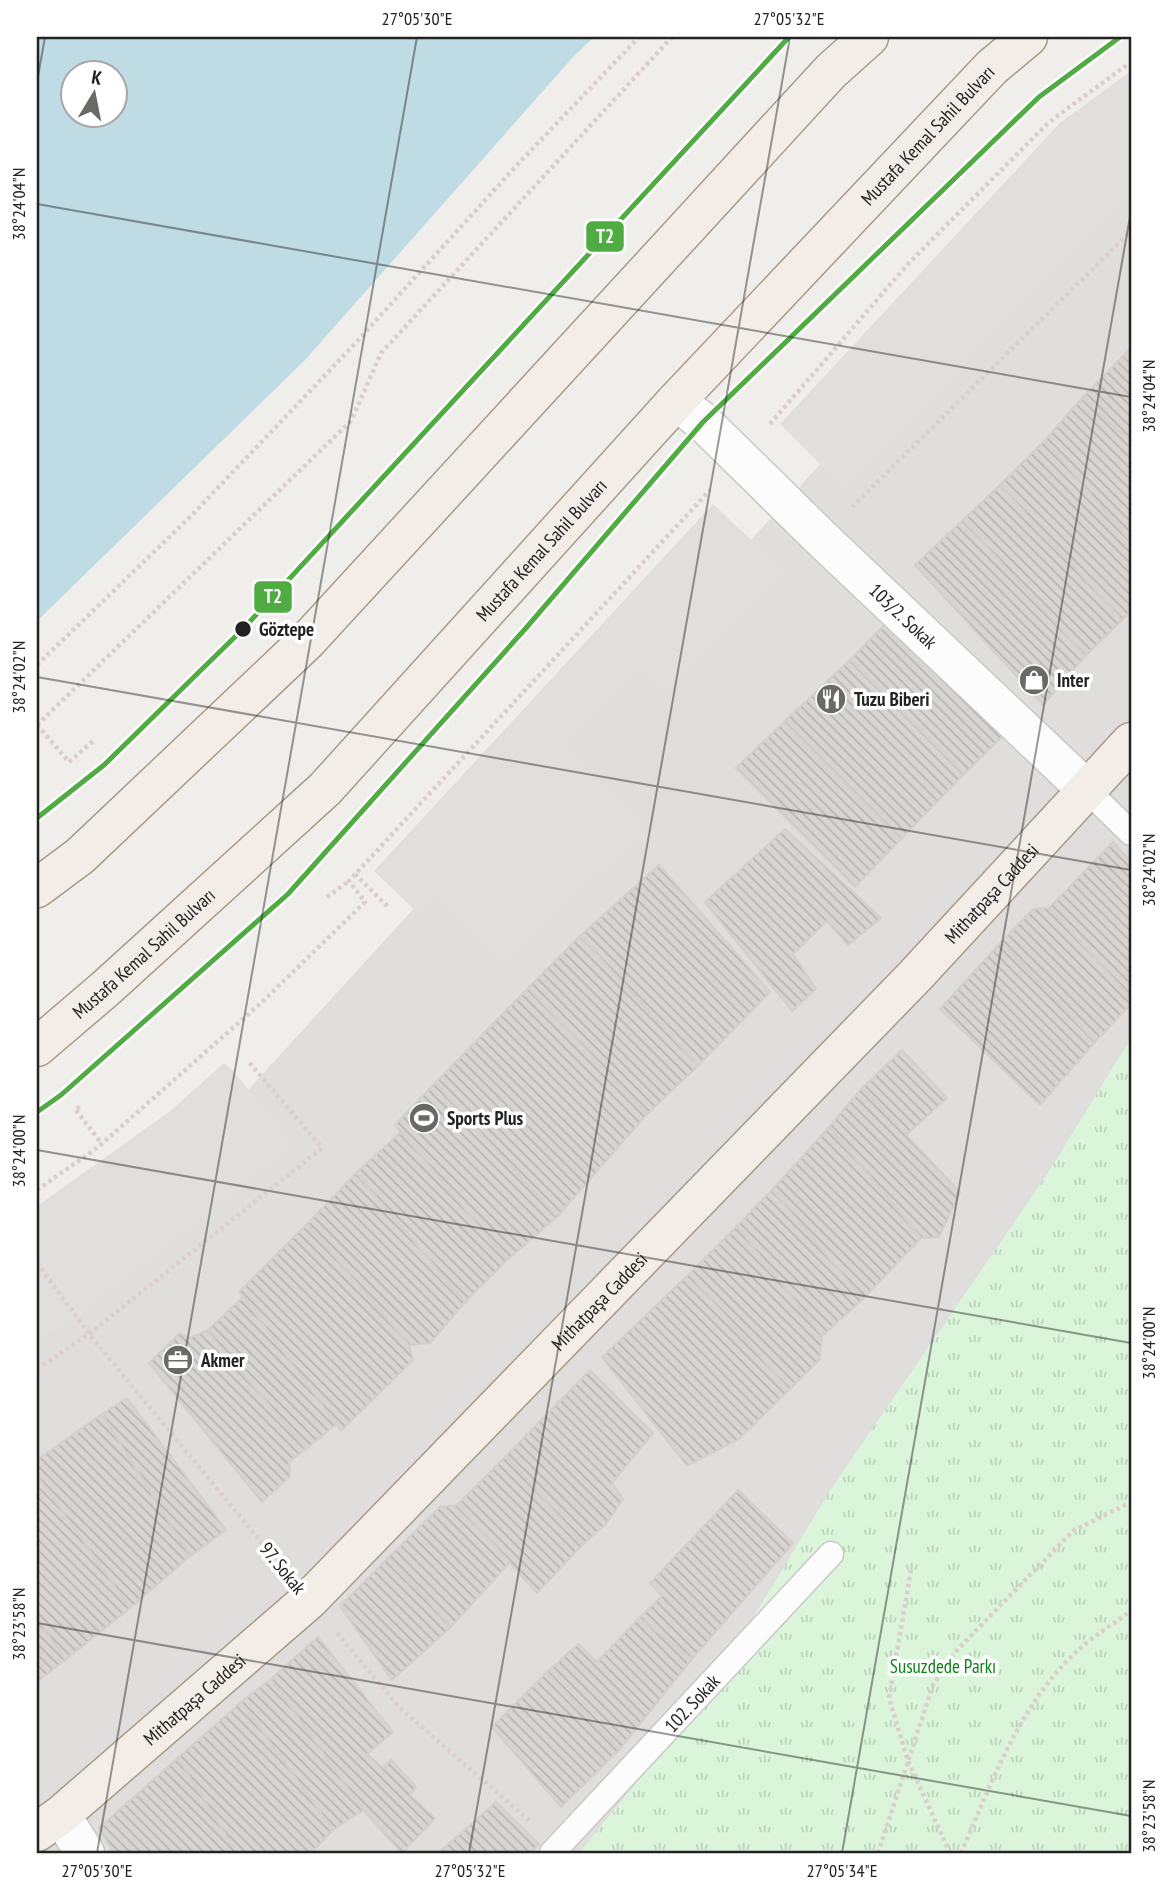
<svg xmlns="http://www.w3.org/2000/svg" width="1168" height="1890" font-family="'PT Sans Narrow',sans-serif">
<style>
.residential{fill:#dfdedc}
.park{fill:url(#park-tufts)}
.parking{fill:#e0dfde}
.water{fill:#bfdbe3;fill-rule:evenodd}
.building{fill:url(#building-back-hatch);stroke:#d3d0cc;stroke-width:2}
.lines{fill:none;stroke-linecap:round;stroke-linejoin:round}
.lane-casing{stroke:#c9c8c7;stroke-width:27}
.street-casing{stroke:#c9c8c7;stroke-width:41}
.primary-casing{stroke:#a79c86;stroke-width:41}
.path{stroke:#dccecd;stroke-width:4.5;stroke-dasharray:3.5 3.5;stroke-linecap:butt}
.lane{stroke:#fdfcfc;stroke-width:24}
.street{stroke:#fdfcfc;stroke-width:38}
.primary{stroke:#f3ede7;stroke-width:38}
.tram-1-casing{stroke:#fff;stroke-width:10}
.tram-1{stroke:#50ab43;stroke-width:5}
.ticks{fill:none;stroke:#222;stroke-width:2;stroke-opacity:0.45}
.stop-dot{fill:#222;stroke:#fff;stroke-width:2.5}
.labels{text-anchor:middle;stroke-width:7;stroke-linejoin:round;paint-order:stroke}
.street-label{font-size:19px;fill:#222;stroke:#fff}
.stop-label{font-size:19px;font-weight:bold;fill:#222;stroke:#fff;text-anchor:start}
.poi-label{font-size:19px;font-weight:bold;fill:#222;stroke:#fff;text-anchor:start}
.park-label{font-size:19px;fill:#0c8416;stroke:#fff}
.line-badge{stroke:#fff;stroke-width:2.5}
.badge-label{font-size:19px;text-anchor:middle;font-weight:bold;fill:#fff}
.neatline{fill:none;stroke:#222;stroke-width:2.5}
.ticks-label{font-size:18px;text-anchor:middle;fill:#222}
</style>
<defs>
<pattern id="park-tufts" width="24" height="20" patternUnits="userSpaceOnUse" patternTransform="scale(1.75)"><rect width="24" height="20" fill="#daf5da"/><path d="M3 7l-1-3M5 7V3M7 7l1-3M15 17l-1-3M17 17v-4M19 17l1-3" fill="none" stroke="#bbd2bb"/></pattern>
<pattern id="building-back-hatch" width="6" height="6" patternUnits="userSpaceOnUse" patternTransform="scale(1.75)"><rect width="6" height="6" fill="#d7d4d2"/><path d="M-1 5l2 2M0 0l6 6M5-1l2 2" fill="none" stroke="#b8b6b4"/></pattern>
</defs>
<rect width="100%" height="100%" fill="#f0eeeb"/>
<path class="residential" d="M1131 124V1853H37V1276L109 1242Z"/>
<path class="park" d="M1131 1038V1853H579L702 1702 831 1489 1048 1173Z"/>
<g class="parking">
<path d="M1131 71V191L844 488 780 424 1060 123Z"/>
<path d="M713 504 785 572 664 694 637 669 564 748 646 829 503 963 435 894 417 912 374 871Z"/>
<path d="M224 1063 235 1073 294 1145 77 1316 37 1342V1206L169 1112Z"/>
</g>
<path class="water" d="M37 37H594L573 57 305 360 37 621ZM74 74H116V116H74Z"/>
<g class="building">
<path d="M1131 347V368L1122 357Z"/>
<path d="M1122 357 1131 368V442L1082 398Z"/>
<path d="M1082 398 1131 442V542L1045 440Z"/>
<path d="M1045 440 1131 542V611L1122 620 1000 485Z"/>
<path d="M1000 485 1122 620 1085 656 963 520Z"/>
<path d="M963 520 1085 656 1043 705 915 565Z"/>
<path d="M892 617 1007 732 964 774 850 660Z"/>
<path d="M850 660 964 774 901 839 784 722Z"/>
<path d="M784 722 901 839 855 887 736 768Z"/>
<path d="M785 829 881 918 848 945 827 921 793 954 816 989 792 1011 705 902Z"/>
<path d="M1113 842 1131 862V998L1049 908Z"/>
<path d="M659 865 770 992 698 1066 580 936Z"/>
<path d="M1049 908 1131 998V1004L1095 1042 1001 942 1033 909Z"/>
<path d="M580 936 698 1066 647 1114 528 988Z"/>
<path d="M1001 942 1095 1042 1040 1105 940 1009Z"/>
<path d="M528 988 647 1114 557 1217 435 1083Z"/>
<path d="M902 1050 947 1098 906 1135 862 1088Z"/>
<path d="M435 1083 557 1217 507 1260 395 1125Z"/>
<path d="M862 1088 960 1192 939 1237 921 1238 829 1127Z"/>
<path d="M829 1127 921 1238 863 1299 772 1190Z"/>
<path d="M401 1132 507 1260 465 1302 356 1173Z"/>
<path d="M356 1173 465 1302 430 1343 409 1345 307 1224Z"/>
<path d="M772 1190 863 1299 822 1336 737 1226Z"/>
<path d="M307 1224 409 1345 413 1360 341 1431 239 1292Z"/>
<path d="M737 1226 822 1336 820 1359 789 1390 689 1274Z"/>
<path d="M689 1274 789 1390 739 1439 687 1466 602 1357Z"/>
<path d="M243 1297 336 1424 306 1449 207 1331Z"/>
<path d="M207 1331 306 1449 289 1462 290 1476 262 1502 149 1363 180 1333 189 1338Z"/>
<path d="M590 1370 653 1433 612 1483 623 1499 606 1524 583 1544 506 1456Z"/>
<path d="M127 1398 226 1530 190 1556 102 1414Z"/>
<path d="M102 1414 190 1556 130 1608 37 1475V1460Z"/>
<path d="M506 1456 583 1544 537 1593 457 1505Z"/>
<path d="M37 1475 130 1608 65 1660 37 1618Z"/>
<path d="M738 1490 793 1543 692 1659 639 1618 662 1596 650 1583Z"/>
<path d="M457 1505 510 1562 451 1627 389 1557 440 1507Z"/>
<path d="M389 1557 451 1627 392 1680 340 1606Z"/>
<path d="M37 1618 65 1660 37 1682Z"/>
<path d="M639 1618 692 1659 619 1750 547 1672 578 1644 597 1662Z"/>
<path d="M318 1637 393 1732 367 1754 383 1768 391 1760 416 1787 410 1795 435 1818 402 1853 363 1810 271 1679Z"/>
<path d="M547 1672 619 1750 561 1807 492 1727Z"/>
<path d="M271 1679 363 1810 333 1830 241 1702Z"/>
<path d="M241 1702 333 1830 311 1853H237L178 1758Z"/>
<path d="M178 1758 237 1853H114L99 1828Z"/>
<path d="M496 1802 539 1844 530 1853H438Z"/>
</g>
<g class="lines">
<g class="lane-casing">
<g id="lane">
<path d="M1087 790 1131 833"/>
<path id="s1" d="M552 1853 831 1554"/>
</g>
</g>
<g class="street-casing">
<g id="street">
<path id="s2" d="M676 401 703 422 821 538 1087 790"/>
<path d="M61 1815 85 1853"/>
</g>
</g>
<g class="primary-casing">
<g id="primary">
<path d="M37 888 80 856 308 640 831 71 869 37"/>
<path id="s3" d="M37 1047 105 989 325 789 676 401 992 67 1028 37"/>
<path id="s4" d="M37 1832 61 1815 309 1600 915 976 1131 742"/>
</g>
</g>
<g class="path">
<path d="M770 424 907 265 1049 122 1131 62"/>
<path d="M852 507 1131 231"/>
<path d="M37 665 192 515 350 349 517 165 639 37"/>
<path d="M37 725 351 421 381 353 672 37"/>
<path d="M37 725 69 762 93 741"/>
<path d="M355 874 389 908"/>
<path d="M327 897 349 881"/>
<path d="M80 1107 75 1109 102 1144"/>
<path d="M37 1190 97 1148 261 1003 365 902 349 881 710 490"/>
<path d="M37 1263 89 1334 280 1565"/>
<path d="M37 1369 89 1334 322 1148 248 1061"/>
<path d="M911 1570 889 1698 908 1761 950 1853"/>
<path d="M337 1633 400 1708 531 1822"/>
<path d="M878 1853 933 1685 958 1649 1073 1531 1131 1502"/>
<path d="M961 1853C992 1783 1018 1707 1075 1653 1092 1637 1113 1624 1131 1611"/>
</g>
<use href="#lane" class="lane"/>
<use href="#street" class="street"/>
<use href="#primary" class="primary"/>
<g class="tram-1-casing">
<g id="tram-1">
<path d="M37 818 104 765 243 629 789 37"/>
<path d="M37 1112 61 1095 288 894 526 628 703 422 1039 97 1120 37"/>
</g>
</g>
<use href="#tram-1" class="tram-1"/>
</g>
<path class="ticks" d="M37 82 45 37M37 204 1131 397M37 677 1131 870M37 1150 1131 1343M37 1623 1131 1816M97 1853 417 37M469 1853 790 37M842 1853 1131 211"/>
<defs>
<g id="shop-disc" transform="scale(1.575)"><circle r="9.5" fill="#6a6968" stroke="#fff"/><path d="M-5-2.5h2.3a2.7 3.5 0 0 1 5.4 0H5L5.5 6h-11ZM-1.5-2.5h3a1.5 2.3 0 0 0-3 0Z" fill="#fff"/></g>
<g id="restaurant-disc" transform="scale(1.575)"><circle r="9.5" fill="#6a6968" stroke="#fff"/><path d="M-5-6h1v4h1v-4h1v4h1v-4h1v5L-1.5 .5V6h-2V.5L-5-1ZM5-6V6H3V1.5H1.5Q1.5-4 5-6Z" fill="#fff"/></g>
<g id="stadium-disc" transform="scale(1.575)"><circle r="9.5" fill="#6a6968" stroke="#fff"/><path d="M0-5a6.5 5 0 1 0 0 10a6.5 5 0 1 0 0-10ZM-3.5-1.8h7v3.6h-7Z" fill="#fff"/></g>
<g id="office-disc" transform="scale(1.575)"><circle r="9.5" fill="#6a6968" stroke="#fff"/><path d="M-6-3h4V-5.5h4V-3h4V5H-6ZM-1-4.5V-3h2v-1.5ZM-6 0V1H6V0Z" fill="#fff"/></g>
</defs>
<g fill-rule="evenodd">
<use href="#shop-disc" x="1034" y="680"/>
<use href="#restaurant-disc" x="831" y="699"/>
<use href="#stadium-disc" x="424" y="1118"/>
<use href="#office-disc" x="178" y="1360"/>
</g>
<circle class="stop-dot" cx="243" cy="629" r="9"/>
<g class="labels">
<g class="street-label">
<text dy="7" stroke="none"><textPath href="#s3" startOffset="1276">Mustafa Kemal Sahil Bulvarı</textPath></text>
<text dy="7" stroke="none"><textPath href="#s3" startOffset="709">Mustafa Kemal Sahil Bulvarı</textPath></text>
<text dy="7" stroke="none"><textPath href="#s2" startOffset="313">103/2. Sokak</textPath></text>
<text dy="7" stroke="none"><textPath href="#s4" startOffset="1340">Mithatpaşa Caddesi</textPath></text>
<text dy="7" stroke="none"><textPath href="#s3" startOffset="142">Mustafa Kemal Sahil Bulvarı</textPath></text>
<text dy="7" stroke="none"><textPath href="#s4" startOffset="774">Mithatpaşa Caddesi</textPath></text>
<text transform="translate(283 1568) rotate(51)" y="7">97. Sokak</text>
<text dy="7" stroke="none"><textPath href="#s4" startOffset="206">Mithatpaşa Caddesi</textPath></text>
<text dy="7" stroke="none"><textPath href="#s1" startOffset="205">102. Sokak</textPath></text>
</g>
<g class="stop-label">
<text x="259" y="636">Göztepe</text>
</g>
<g class="poi-label">
<text x="1057" y="687">Inter</text>
<text x="854" y="706">Tuzu Biberi</text>
<text x="447" y="1125">Sports Plus</text>
<text x="201" y="1367">Akmer</text>
</g>
<g class="park-label">
<text x="943" y="1673">Susuzdede Parkı</text>
</g>
</g>
<g class="line-badge">
<rect x="585" y="220" width="40" height="33" rx="7" fill="#50ab43"/>
<rect x="253" y="580" width="40" height="34" rx="7" fill="#50ab43"/>
</g>
<g class="badge-label">
<text x="605" y="243">T2</text>
<text x="273" y="603">T2</text>
</g>
<rect width="1168" height="1890" fill="none" stroke="#ffffff" stroke-width="77"/>
<g transform="translate(94 94) rotate(10)"><circle r="33" fill="#ffffff" stroke="#a7a7a7" stroke-width="2"/>
<path d="M0-5L12 26L0 18L-12 26Z" fill="#6a6968"/>
<text y="-10" font-size="19" font-weight="bold" text-anchor="middle" fill="#222222">K</text>
</g>
<rect x="38" y="38" width="1092" height="1814" class="neatline"/>
<g class="ticks-label">
<text x="417" y="25">27°05'30"E</text>
<text x="789" y="25">27°05'32"E</text>
<text transform="translate(19 204) rotate(-90)" y="6">38°24'04"N</text>
<text transform="translate(1149 396) rotate(-90)" y="6">38°24'04"N</text>
<text transform="translate(19 677) rotate(-90)" y="6">38°24'02"N</text>
<text transform="translate(1149 870) rotate(-90)" y="6">38°24'02"N</text>
<text transform="translate(19 1151) rotate(-90)" y="6">38°24'00"N</text>
<text transform="translate(1149 1343) rotate(-90)" y="6">38°24'00"N</text>
<text transform="translate(19 1624) rotate(-90)" y="6">38°23'58"N</text>
<text transform="translate(1149 1816) rotate(-90)" y="6">38°23'58"N</text>
<text x="97" y="1877">27°05'30"E</text>
<text x="470" y="1877">27°05'32"E</text>
<text x="842" y="1877">27°05'34"E</text>
</g>
</svg>
